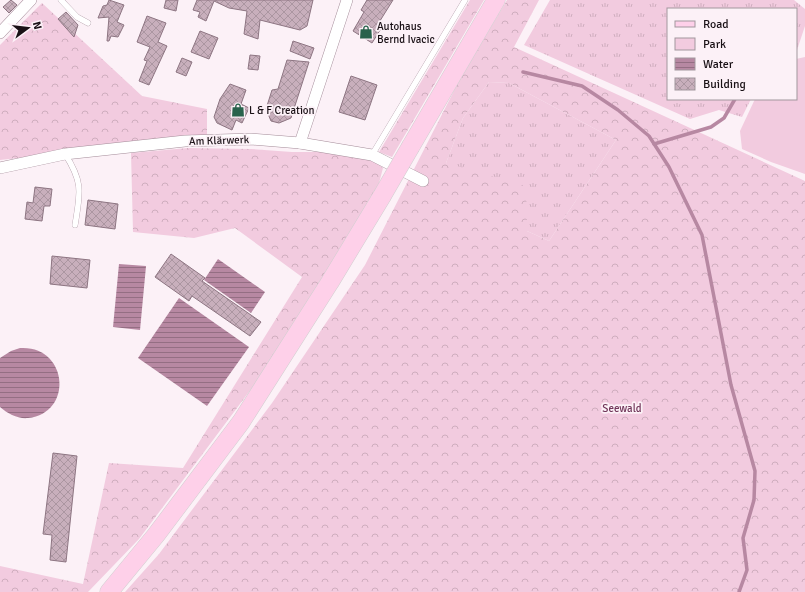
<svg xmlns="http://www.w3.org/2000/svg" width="805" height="592" font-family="Signika,sans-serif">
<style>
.grass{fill:url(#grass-tufts)}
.forest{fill:url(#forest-crowns);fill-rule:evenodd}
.park{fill:#f2cbdf}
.water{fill:url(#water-rules)}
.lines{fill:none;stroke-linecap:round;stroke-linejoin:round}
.stream{stroke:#b788a2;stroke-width:3.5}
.building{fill:url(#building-cross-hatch);stroke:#8d7582}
.service-casing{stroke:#a48c99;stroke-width:6}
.minor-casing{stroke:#a48c99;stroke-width:12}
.primary-casing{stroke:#d1cfd0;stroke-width:19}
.service{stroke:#fff;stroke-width:5.5}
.minor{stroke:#fff;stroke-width:11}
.primary{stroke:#fed0e9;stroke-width:18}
.primary-bridge-casing{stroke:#d1cfd0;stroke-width:19;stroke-linecap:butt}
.primary-bridge{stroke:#fed0e9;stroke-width:18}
.labels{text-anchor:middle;stroke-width:3.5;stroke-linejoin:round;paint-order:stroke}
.poi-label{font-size:11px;fill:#191015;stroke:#fcf1f7;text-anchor:start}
.street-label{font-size:11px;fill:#191015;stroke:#fcf1f7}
.park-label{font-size:11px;fill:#703559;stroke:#fcf1f7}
</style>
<defs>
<pattern id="grass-tufts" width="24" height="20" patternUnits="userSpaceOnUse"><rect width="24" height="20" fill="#f2cbdf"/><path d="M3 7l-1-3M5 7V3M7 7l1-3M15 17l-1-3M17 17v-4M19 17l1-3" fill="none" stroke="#cfadbe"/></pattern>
<pattern id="forest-crowns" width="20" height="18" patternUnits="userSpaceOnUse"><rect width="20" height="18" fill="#f2cbdf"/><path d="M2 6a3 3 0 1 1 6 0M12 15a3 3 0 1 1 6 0" fill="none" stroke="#cfadbe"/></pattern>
<pattern id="water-rules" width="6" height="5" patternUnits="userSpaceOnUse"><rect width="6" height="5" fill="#b788a2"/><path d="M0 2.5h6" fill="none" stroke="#946e83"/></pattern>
<pattern id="building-cross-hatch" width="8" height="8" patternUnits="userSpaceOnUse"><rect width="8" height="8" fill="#c8afbc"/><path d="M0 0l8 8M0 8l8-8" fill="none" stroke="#ab96a1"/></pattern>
</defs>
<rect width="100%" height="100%" fill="#fcf1f7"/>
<g class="grass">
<path d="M550 0H794L805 9V26L796 53V9H668V99H751L742 117 719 110 690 119 524 45Z"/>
<path d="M489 82 509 83 616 140 549 241 527 231 446 163 463 118Z"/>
</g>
<g class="forest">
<path d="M470 0H484L392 157 379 152Z"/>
<path d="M507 0H539L514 47 805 181V592H125L159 554 272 403 365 265 459 81ZM489 82 509 83 616 140 549 241 527 231 526 186 446 163 463 118Z"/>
<path d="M42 3 142 96 207 109V137L0 160V45Z"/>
<path d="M188 148 251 149 292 152H344L373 158 383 168 378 187 281 349 139 539 88 592H0V566L83 584 109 463 183 468 302 277 235 228 194 238 133 232 131 153Z"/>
</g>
<path class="park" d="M805 57V174L771 162 742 149 740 131 755 99H796V59Z"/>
<g class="water">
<path d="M218 259 265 292 251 313 204 280Z"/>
<path d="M119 264 146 266 140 330 113 327Z"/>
<path d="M179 298 249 347 207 406 138 358Z"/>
<path d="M20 348C68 345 74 413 28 418 18 419 8 414 0 407V358L11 351Z"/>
</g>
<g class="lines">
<g class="stream">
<path d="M523 72 582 86 618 110 649 136 669 167 702 235 731 385 755 471 754 500 743 538 747 570 739 592"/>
<path d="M654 144 711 127 724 118 735 99"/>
</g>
</g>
<g class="building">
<path d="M11 0 17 5 9 13 3 7Z"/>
<path d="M109 0 124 5 117 22 124 25 118 37 111 36 109 41H107L109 17 98 18 103 6 107 5Z"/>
<path d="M166 0H178L176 11 164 8Z"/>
<path d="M197 0H313L307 26 300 30 260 20 258 39 244 34 247 11 229 8 214 1 206 21 198 17 200 12 193 10Z"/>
<path d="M367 0H393L378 24 382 27 372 43 353 31 364 12 361 10Z"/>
<path d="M66 12 78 25 74 37 58 19Z"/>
<path d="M147 16 166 23 158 42 167 46 149 85 139 81 147 61 144 60 150 47 137 42Z"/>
<path d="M200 31 218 38 209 59 191 52Z"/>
<path d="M293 41 314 48 310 59 290 51Z"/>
<path d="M250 55 260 56 258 70 248 69Z"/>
<path d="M182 58 192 62 186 76 176 72Z"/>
<path d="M287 60 309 62 291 118 279 123 271 121 266 109 272 90 278 89Z"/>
<path d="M351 76 377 85 365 120 339 112Z"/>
<path d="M230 84 246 90 241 104 249 108 242 123 236 120 232 130 217 123 214 117 220 99Z"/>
<path d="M35 187 52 189 50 206H44L42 221 25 219 27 202 33 203Z"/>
<path d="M88 200 118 204 115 229 85 225Z"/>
<path d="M171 254 205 278 202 281 261 322 250 336 192 296 189 301 155 277Z"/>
<path d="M52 256 90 260 87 288 50 284Z"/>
<path d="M53 453 77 456 66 562 50 560 52 535 43 534Z"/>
</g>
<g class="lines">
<g class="service-casing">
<g id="service">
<path d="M61 0 77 17 88 23"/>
<path d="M65 154C84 183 80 194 75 225"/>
<path d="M372 155 465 0"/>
</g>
</g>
<g class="minor-casing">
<g id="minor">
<path d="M0 33 31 0"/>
<path d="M300 143 347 0"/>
<path d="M0 168 65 154 185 141 251 139 300 143 372 155 423 181"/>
</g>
</g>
<g class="primary-casing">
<g id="primary">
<path d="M411 146 496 0"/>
<path d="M109 592 156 535 241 422 330 282 382 196"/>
</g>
</g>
<use href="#service" class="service"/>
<use href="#minor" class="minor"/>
<use href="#primary" class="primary"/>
<g class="primary-bridge-casing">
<path id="primary-bridge" d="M382 196 411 146"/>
</g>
<use href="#primary-bridge" class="primary-bridge"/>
</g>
<defs>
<g id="shop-bare" transform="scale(1.08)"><path d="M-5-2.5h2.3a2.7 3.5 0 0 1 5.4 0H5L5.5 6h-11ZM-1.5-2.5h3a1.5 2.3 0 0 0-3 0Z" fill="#28624c" stroke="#fcf1f7" stroke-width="2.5" paint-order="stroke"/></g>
</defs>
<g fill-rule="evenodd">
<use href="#shop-bare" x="366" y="32"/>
<use href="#shop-bare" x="238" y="110"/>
</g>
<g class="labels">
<g class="poi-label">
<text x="377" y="30">Autohaus<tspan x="377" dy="13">Bernd Ivacic</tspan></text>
<text x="249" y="114">L &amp; F Creation</text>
</g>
<g class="street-label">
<text transform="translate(219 140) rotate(-2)" y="4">Am Klärwerk</text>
</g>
<g class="park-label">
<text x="622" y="412">Seewald</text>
</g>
</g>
<rect x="667" y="8" width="130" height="92" fill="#fcf1f7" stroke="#a1979d"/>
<rect x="675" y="21" width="20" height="6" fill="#fed0e9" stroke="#a1979d"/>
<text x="703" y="28" font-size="12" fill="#191015">Road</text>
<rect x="675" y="38" width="20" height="12" fill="#f2cbdf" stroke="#a1979d"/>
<text x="703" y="48" font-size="12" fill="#191015">Park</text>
<rect x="675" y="58" width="20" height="12" fill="url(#water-rules)" stroke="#a1979d"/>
<text x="703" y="68" font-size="12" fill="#191015">Water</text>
<rect x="675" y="78" width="20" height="12" fill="url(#building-cross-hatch)" stroke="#a1979d"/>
<text x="703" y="88" font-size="12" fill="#191015">Building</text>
<g transform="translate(28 28) rotate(75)" stroke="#fcf1f7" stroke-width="3" paint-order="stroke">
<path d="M0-3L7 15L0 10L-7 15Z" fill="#191015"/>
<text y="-6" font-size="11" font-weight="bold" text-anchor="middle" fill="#191015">N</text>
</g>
</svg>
